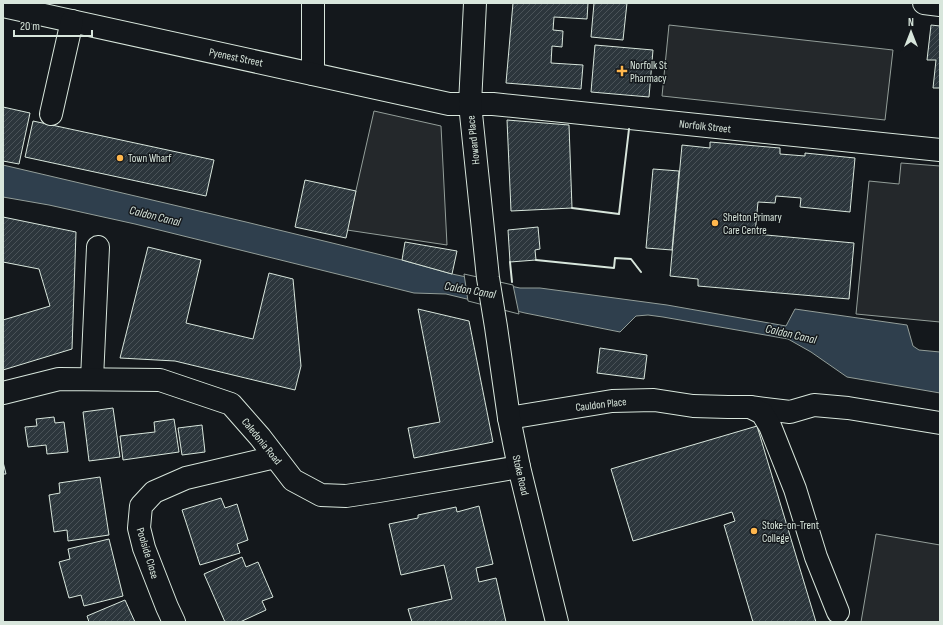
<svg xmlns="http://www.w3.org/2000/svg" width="943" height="625" font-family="'Sofia Sans Condensed',sans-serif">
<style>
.parking{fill:#24282b;stroke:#939e99}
.water{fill:#2f3f4d;stroke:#939e99}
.pier{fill:#14181c;stroke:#939e99}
.building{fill:url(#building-hatch);stroke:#d8e6dc}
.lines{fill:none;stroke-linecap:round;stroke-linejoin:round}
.minor-casing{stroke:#d8e6dc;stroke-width:24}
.major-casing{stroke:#d8e6dc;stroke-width:24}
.minor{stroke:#14181c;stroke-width:22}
.major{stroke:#14181c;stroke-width:22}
.wall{stroke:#d8e6dc;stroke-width:2}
.poi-dot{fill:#ffb74d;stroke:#14181c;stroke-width:1.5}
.labels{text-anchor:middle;stroke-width:3;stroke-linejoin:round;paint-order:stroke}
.street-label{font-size:11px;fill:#d8e6dc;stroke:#14181c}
.poi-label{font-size:11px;fill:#d8e6dc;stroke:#14181c;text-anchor:start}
.water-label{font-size:12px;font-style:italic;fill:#d8e6dc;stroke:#14181c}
</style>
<defs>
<pattern id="building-hatch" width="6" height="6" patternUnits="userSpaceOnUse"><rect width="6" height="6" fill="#2c363c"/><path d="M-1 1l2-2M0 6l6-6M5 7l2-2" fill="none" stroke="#4a5358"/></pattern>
</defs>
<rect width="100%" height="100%" fill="#14181c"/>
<g class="parking">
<path d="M669 25 893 50 885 120 662 96Z"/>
<path d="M374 111 441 126 447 245 347 230Z"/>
<path d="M901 163 940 166V322L856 314 869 181 899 184Z"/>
<path d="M876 534 940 545V622H861Z"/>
</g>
<path class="water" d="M3 165 246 222 402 260 452 274 520 288H540L667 305 786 326 795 309 907 325 913 346 919 350 940 352V393L847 377 811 352 788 339 663 317 648 315 636 316 620 332 525 313 446 294 414 293 135 224 49 205 3 197Z"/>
<path class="pier" d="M464 274 513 285 519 314 468 301Z"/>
<g class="building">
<path d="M513 3H588L587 19 554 17 553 30 563 31 562 47 552 46 551 63 583 65 581 89 506 83Z"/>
<path d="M594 3H627L623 40 591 37Z"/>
<path d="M931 25 940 26V88H933L936 60H927Z"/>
<path d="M595 45 653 50 649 97 591 92Z"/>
<path d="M3 107 30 113 19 164 3 161Z"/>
<path d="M507 120 569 125 572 208 511 211Z"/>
<path d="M33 121 214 160 206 196 25 157Z"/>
<path d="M710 142 780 148V154L805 156V153L855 158 850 212 800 207 801 198 776 196 775 203 758 202 755 234 854 243 849 299 698 286V279L670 276 682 145 710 148Z"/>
<path d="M653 169 679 171 672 250 646 248Z"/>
<path d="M305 180 356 191 346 238 295 227Z"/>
<path d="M3 217 76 232 72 349 3 370V320L50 306 39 269 3 262Z"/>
<path d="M538 227 540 249 535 250 536 260 510 262 508 230Z"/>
<path d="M405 242 457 251 452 274 402 260Z"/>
<path d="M148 247 201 260 186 323 253 339 269 273 293 279 301 366 295 390 175 361 120 358Z"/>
<path d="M418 309 469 321 493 442 414 458 408 428 440 422Z"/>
<path d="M600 348 647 355 644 379 597 373Z"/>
<path d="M113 408 120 457 89 461 83 412Z"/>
<path d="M54 417 55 423 64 422 68 452 47 454 46 445 28 447 25 427 37 426 36 419Z"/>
<path d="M174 419 179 452 123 460 120 436 155 432 154 422Z"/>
<path d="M202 425 205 452 182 455 178 428Z"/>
<path d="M757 426 816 622H753L724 525 735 521 732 512 633 541 611 469Z"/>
<path d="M3 462 6 474H3Z"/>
<path d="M100 477 109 535 68 541 67 530 54 532 49 495 60 493 59 483Z"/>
<path d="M221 498 225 508 237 504 248 540 237 544 240 553 200 565 182 510Z"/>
<path d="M479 506 493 564 476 568 479 582 496 578 506 622H412L408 609 452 599 444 565 401 575 389 524 418 518V515L456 507 457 512Z"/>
<path d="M109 539 123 596 84 606 81 595 69 598 59 562 70 559 68 549Z"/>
<path d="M242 557 246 567 258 562 273 597 262 601 266 610 240 622H225L204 574Z"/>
<path d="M125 600 135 622H89L87 616Z"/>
</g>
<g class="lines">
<g class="minor-casing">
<g id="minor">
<path d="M313 3V74"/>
<path d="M924 3 940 5"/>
<path d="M3 6 449 104H493L940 150"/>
<path d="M51 114 72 21"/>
<path d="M92 379 98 247"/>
<path d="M3 393 59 379 160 380 231 404 260 437 293 480 321 495 346 496 379 491 519 467"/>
<path d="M750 407 790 412 814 405 848 408 940 423"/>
<path d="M509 418 612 401 654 400 693 406 728 407H750L762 413 770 426 795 489 816 557 838 612"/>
<path d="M174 622 167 607 144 548 139 528 141 506 154 492 186 478 275 457"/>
</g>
</g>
<g class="major-casing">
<path id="major" d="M475 3 470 104 488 278 496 327 509 418 519 467 557 622"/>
</g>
<use href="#minor" class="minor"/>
<use href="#major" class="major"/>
<g class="wall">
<path d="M572 208 619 214 629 129"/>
<path d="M536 260 614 268 615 258 631 259 641 272"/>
<path d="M510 262 512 282"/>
</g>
</g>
<g class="poi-dot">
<path d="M620 65h4v4h4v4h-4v4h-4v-4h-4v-4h4z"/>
<circle cx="120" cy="158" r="4"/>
<circle cx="715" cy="223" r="4"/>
<circle cx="754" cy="531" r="4"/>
</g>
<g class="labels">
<g class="street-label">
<text transform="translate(236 57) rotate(12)" y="4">Pyenest Street</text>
<text transform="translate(705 126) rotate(6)" y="4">Norfolk Street</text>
<text transform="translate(473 140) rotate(-96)" y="4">Howard Place</text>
<text transform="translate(601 404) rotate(-7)" y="4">Cauldon Place</text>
<text transform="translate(262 441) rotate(51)" y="4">Caledonia Road</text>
<text transform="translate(521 475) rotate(77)" y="4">Stoke Road</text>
<text transform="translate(148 553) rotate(73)" y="4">Poolside Close</text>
</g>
<g class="poi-label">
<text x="630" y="69">Norfolk St<tspan x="630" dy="13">Pharmacy</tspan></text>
<text x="128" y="162">Town Wharf</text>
<text x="723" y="221">Shelton Primary<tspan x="723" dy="13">Care Centre</tspan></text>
<text x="762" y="529">Stoke-on-Trent<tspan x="762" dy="13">College</tspan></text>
</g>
<g class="water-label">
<text transform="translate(155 216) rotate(14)" y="4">Caldon Canal</text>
<text transform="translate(470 290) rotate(10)" y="4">Caldon Canal</text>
<text transform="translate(791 334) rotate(13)" y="4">Caldon Canal</text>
</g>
</g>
<rect width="943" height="625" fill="none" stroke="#d8e6dc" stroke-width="8"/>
<g transform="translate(911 32)" stroke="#14181c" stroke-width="3" paint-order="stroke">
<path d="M0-3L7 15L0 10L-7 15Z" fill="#d8e6dc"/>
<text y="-6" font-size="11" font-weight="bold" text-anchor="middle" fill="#d8e6dc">N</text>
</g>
<path d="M14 30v6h78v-6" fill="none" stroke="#d8e6dc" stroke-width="2"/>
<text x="20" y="30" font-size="12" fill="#d8e6dc" stroke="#14181c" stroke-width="3" paint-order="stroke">20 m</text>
</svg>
